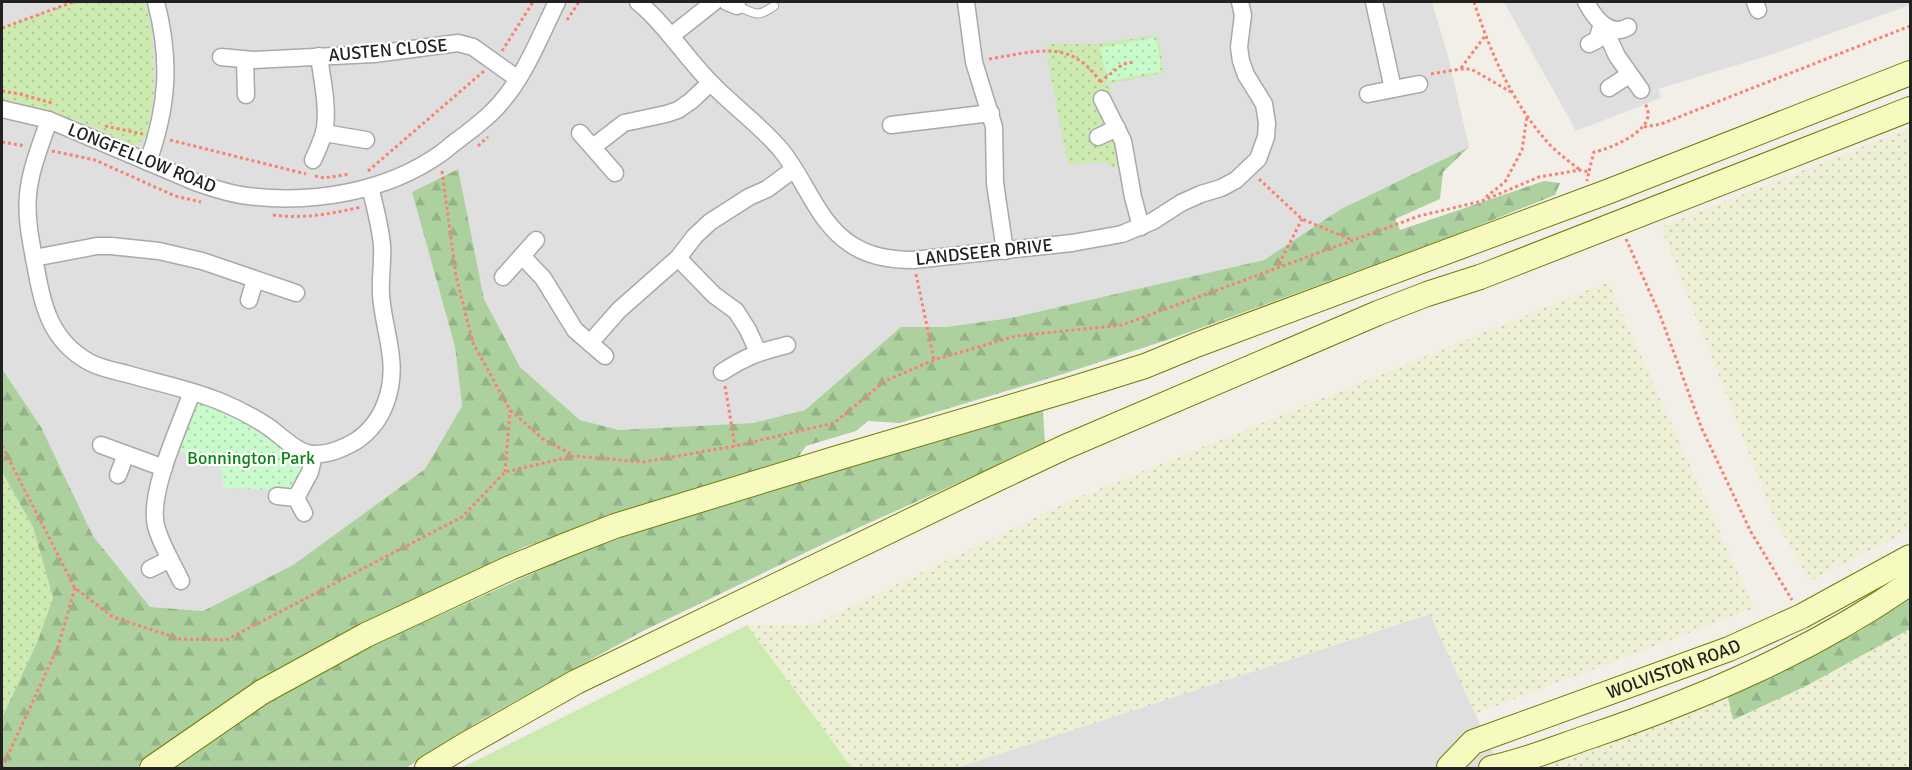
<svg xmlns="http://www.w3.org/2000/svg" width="1912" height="770" font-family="Signika,sans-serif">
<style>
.residential{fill:#e0dfdf}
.farmland{fill:url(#farmland-dots)}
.grass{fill:url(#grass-dots)}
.forest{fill:url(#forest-firs)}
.park{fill:url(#park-dots)}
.garden{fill:#cdebb0}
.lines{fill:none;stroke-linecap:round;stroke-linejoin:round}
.lane-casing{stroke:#a9a9a9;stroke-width:10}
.street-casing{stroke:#a9a9a9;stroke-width:19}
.secondary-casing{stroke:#707d05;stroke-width:26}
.path{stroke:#fa8072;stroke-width:3;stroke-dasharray:3 3;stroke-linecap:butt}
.lane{stroke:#fff;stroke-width:8}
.street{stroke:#fff;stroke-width:16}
.secondary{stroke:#f7fabf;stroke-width:24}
.labels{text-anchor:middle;stroke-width:4.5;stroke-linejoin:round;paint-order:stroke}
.street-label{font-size:18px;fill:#222;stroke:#fff}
.park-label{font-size:18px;fill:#0c8416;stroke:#fff}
</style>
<defs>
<pattern id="farmland-dots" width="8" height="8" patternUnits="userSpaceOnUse" patternTransform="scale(1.5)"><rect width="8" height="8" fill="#eef0d5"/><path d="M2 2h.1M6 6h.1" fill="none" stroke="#ccceb7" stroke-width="1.8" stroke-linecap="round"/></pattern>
<pattern id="grass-dots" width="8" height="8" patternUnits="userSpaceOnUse" patternTransform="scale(1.5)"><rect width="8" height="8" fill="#cdebb0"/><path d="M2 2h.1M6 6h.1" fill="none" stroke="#b0c997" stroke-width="1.8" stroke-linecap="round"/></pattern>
<pattern id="forest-firs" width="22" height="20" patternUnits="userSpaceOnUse" patternTransform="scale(1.5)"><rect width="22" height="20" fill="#add19e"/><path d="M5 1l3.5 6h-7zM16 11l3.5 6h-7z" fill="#95b388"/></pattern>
<pattern id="park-dots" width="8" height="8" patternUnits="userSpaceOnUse" patternTransform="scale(1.5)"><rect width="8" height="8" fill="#c8facc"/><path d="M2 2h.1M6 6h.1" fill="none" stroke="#acd6af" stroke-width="1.8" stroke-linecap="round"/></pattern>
</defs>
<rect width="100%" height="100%" fill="#f2efe9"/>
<g class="residential">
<path d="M2 2H1432L1448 56 1469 147 1341 209 1264 260 1010 318 946 327H901L805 410 753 423 619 430 580 420 520 367 484 299 457 169 412 192 455 347 462 406 425 469 293 565 203 611 150 607 93 536 41 427 2 369Z"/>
<path d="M1504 2H1910V5L1770 55 1658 89 1661 98 1576 131Z"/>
<path d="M1430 614 1500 768H956Z"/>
</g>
<g class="farmland">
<path d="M1910 128V529L1903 534 1810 581 1774 518 1661 227Z"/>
<path d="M1608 282 1754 608 1475 714 1430 614 956 768H852L747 625H812L1072 500Z"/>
<path d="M1910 580V768H1502L1696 698Z"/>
</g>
<g class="grass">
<path d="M73 2H145L152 31 154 93 147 135 135 147 98 129 49 110 2 102V28Z"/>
<path d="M1158 35 1164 73 1107 84 1112 93 1099 98 1125 167 1113 168 1105 162 1068 165 1048 63 1047 44H1097Z"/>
<path d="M2 472 33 527 53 598 38 640 2 718Z"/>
</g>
<g class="forest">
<path d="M1469 147 1443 172 1440 199 1395 219 1400 230 1544 181 1560 183 1555 195 1450 237 1173 338 1063 374 900 423 868 421 856 431 806 446 796 460 524 547 335 642 196 724 136 768H2V718L38 640 53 598 33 527 2 472V369L41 427 93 536 150 607 203 611 293 565 425 469 462 406 455 347 412 192 458 169 484 299 520 367 580 420 619 430 753 423 805 410 901 327H946L1010 318 1264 260 1341 209Z"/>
<path d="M1030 409 1043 411 1045 444 840 536 643 631 481 720 406 768H162L183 753 343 659 586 549 784 485Z"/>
<path d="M1910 599V629L1806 686 1733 720 1727 693 1857 633Z"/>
</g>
<g class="park">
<path d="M1156 37 1162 71 1108 81 1100 48Z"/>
<path d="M197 400 235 412 303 458 305 467 292 490 224 488 220 466 179 451 193 404Z"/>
</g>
<path class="garden" d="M747 625 852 768H461Z"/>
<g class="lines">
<g class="lane-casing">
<path id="lane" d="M737 6C757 14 756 18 774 6"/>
</g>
<g class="street-casing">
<g id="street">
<path d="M638 2C666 25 685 57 711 83 734 107 760 125 781 150 806 180 817 223 852 245 870 257 892 260 913 260L1072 243 1122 234 1153 221 1181 203 1201 194 1221 188 1236 180 1258 159 1266 137 1267 123 1264 104 1246 75 1241 61 1239 47 1243 15 1240 2"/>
<path d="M727 2 737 6"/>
<path d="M966 2 974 62 994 127 995 183 1005 251"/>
<path d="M1374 2 1393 89"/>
<path d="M1586 2C1594 17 1609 38 1628 27"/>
<path d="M1755 2 1758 10"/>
<path d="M1602 24 1617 56 1641 90"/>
<path d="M671 36 714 2"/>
<path d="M1589 44 1597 40 1602 24"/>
<path d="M221 57 253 60 374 54 458 43 473 47 518 79"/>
<path d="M245 60 246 95"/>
<path d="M1609 88 1629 75"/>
<path d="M1368 94 1419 84"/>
<path d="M1102 99 1123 141 1133 197 1141 227"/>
<path d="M2 109 49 120 195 182C212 188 230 194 248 196 313 204 386 192 440 154 446 150 452 144 458 140 471 130 485 120 496 108 525 77 539 38 557 2"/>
<path d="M49 120C41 144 30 170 28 195 26 216 30 237 34 258 42 300 47 339 89 362 100 368 115 371 127 374 158 383 190 389 219 401 236 408 252 416 267 426 281 435 296 453 313 454 327 455 344 448 356 441 371 431 380 419 386 402 400 363 384 334 381 295 380 278 383 262 382 245 380 225 375 206 370 187"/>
<path d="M891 125 991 113"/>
<path d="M324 133 366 140"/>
<path d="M580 133 615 173"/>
<path d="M1098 137 1117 128"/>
<path d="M593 147 624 123 666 114 678 110 691 101 710 83"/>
<path d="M313 160C318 149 323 139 325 128 328 105 322 79 319 56"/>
<path d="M148 162C168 106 171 60 156 2"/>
<path d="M522 256 543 278 575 330 605 356"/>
<path d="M34 258 97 246H111L159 251 202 261 296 293"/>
<path d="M678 258 714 295 736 311 748 330 758 352"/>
<path d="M503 277 536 240"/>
<path d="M249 300 255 280"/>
<path d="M590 343 619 310 678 258 695 236 710 222 749 197 767 189 794 169"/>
<path d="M722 372C747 356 759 352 787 345"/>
<path d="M101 445 164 468"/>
<path d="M118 475 126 454"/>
<path d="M277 496 296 498 304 513"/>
<path d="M296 498 310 472 314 455"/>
<path d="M150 569 170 559"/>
<path d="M181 581C173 564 161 545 156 526 148 492 180 426 192 392"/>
</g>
</g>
<g class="secondary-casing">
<g id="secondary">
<path id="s1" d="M1449 767 1473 742 1729 649 1802 616 1910 557"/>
<path d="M152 768 262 692 366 635 510 568 566 545 615 526 834 459 1068 390 1145 366 1196 345 1607 192 1910 73"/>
<path d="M427 768 465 745 576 682 997 479 1065 447 1378 313 1427 294 1480 277 1910 109"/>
<path d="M1491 768C1525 761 1558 747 1591 736 1703 698 1812 651 1910 583"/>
</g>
</g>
<g class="path">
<path d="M1474 2C1491 54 1513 105 1551 146 1560 155 1570 162 1580 170"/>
<path d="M567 20 579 2"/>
<path d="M2 28 73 2"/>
<path d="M502 51 533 2"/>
<path d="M989 59C1035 52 1071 37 1101 83"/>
<path d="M1461 68 1485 36"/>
<path d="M1431 74 1461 69H1471L1511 92"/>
<path d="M1100 82 1123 64 1134 62"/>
<path d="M2 91 20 94 52 103"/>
<path d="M105 126 143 134"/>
<path d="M1644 127 1661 124 1910 26"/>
<path d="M170 140 306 174"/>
<path d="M2 142 25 146"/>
<path d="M478 146 488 137"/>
<path d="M52 151 95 160 175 196 201 202"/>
<path d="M368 171 484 71"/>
<path d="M442 171 456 276 473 343 510 410 543 439 573 455"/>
<path d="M1589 171 1594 152C1610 149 1650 132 1648 113 1648 109 1646 106 1645 103"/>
<path d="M315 176 324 178 350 174"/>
<path d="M1259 179 1302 219 1352 240"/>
<path d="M1486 197 1505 182 1522 150 1527 116"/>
<path d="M273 215C303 219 331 214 361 207"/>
<path d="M1626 239 1660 315 1702 429 1751 532 1792 600"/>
<path d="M1279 264 1302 219"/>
<path d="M916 274 934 360"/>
<path d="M725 386 735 446"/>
<path d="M2 446 75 588 113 617 180 639 226 640 462 517 505 472 574 456 643 462 735 446 834 423 885 381 934 360 1016 336 1122 325 1419 216 1482 201 1539 177 1580 170 1589 172 1587 181"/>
<path d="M505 472 510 410"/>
<path d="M2 768 58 647 75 588"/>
</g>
<use href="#lane" class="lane"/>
<use href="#street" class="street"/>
<use href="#secondary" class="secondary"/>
</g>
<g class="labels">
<g class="street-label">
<text transform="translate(388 50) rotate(-5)" y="6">AUSTEN CLOSE</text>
<text transform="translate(142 158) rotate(22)" y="6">LONGFELLOW ROAD</text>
<text transform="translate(984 252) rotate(-6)" y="6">LANDSEER DRIVE</text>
<text dy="6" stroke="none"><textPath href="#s1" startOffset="248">WOLVISTON ROAD</textPath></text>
</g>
<g class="park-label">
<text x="251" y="464">Bonnington Park</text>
</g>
</g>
<rect width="1912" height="770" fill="none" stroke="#222222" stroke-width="6"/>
</svg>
